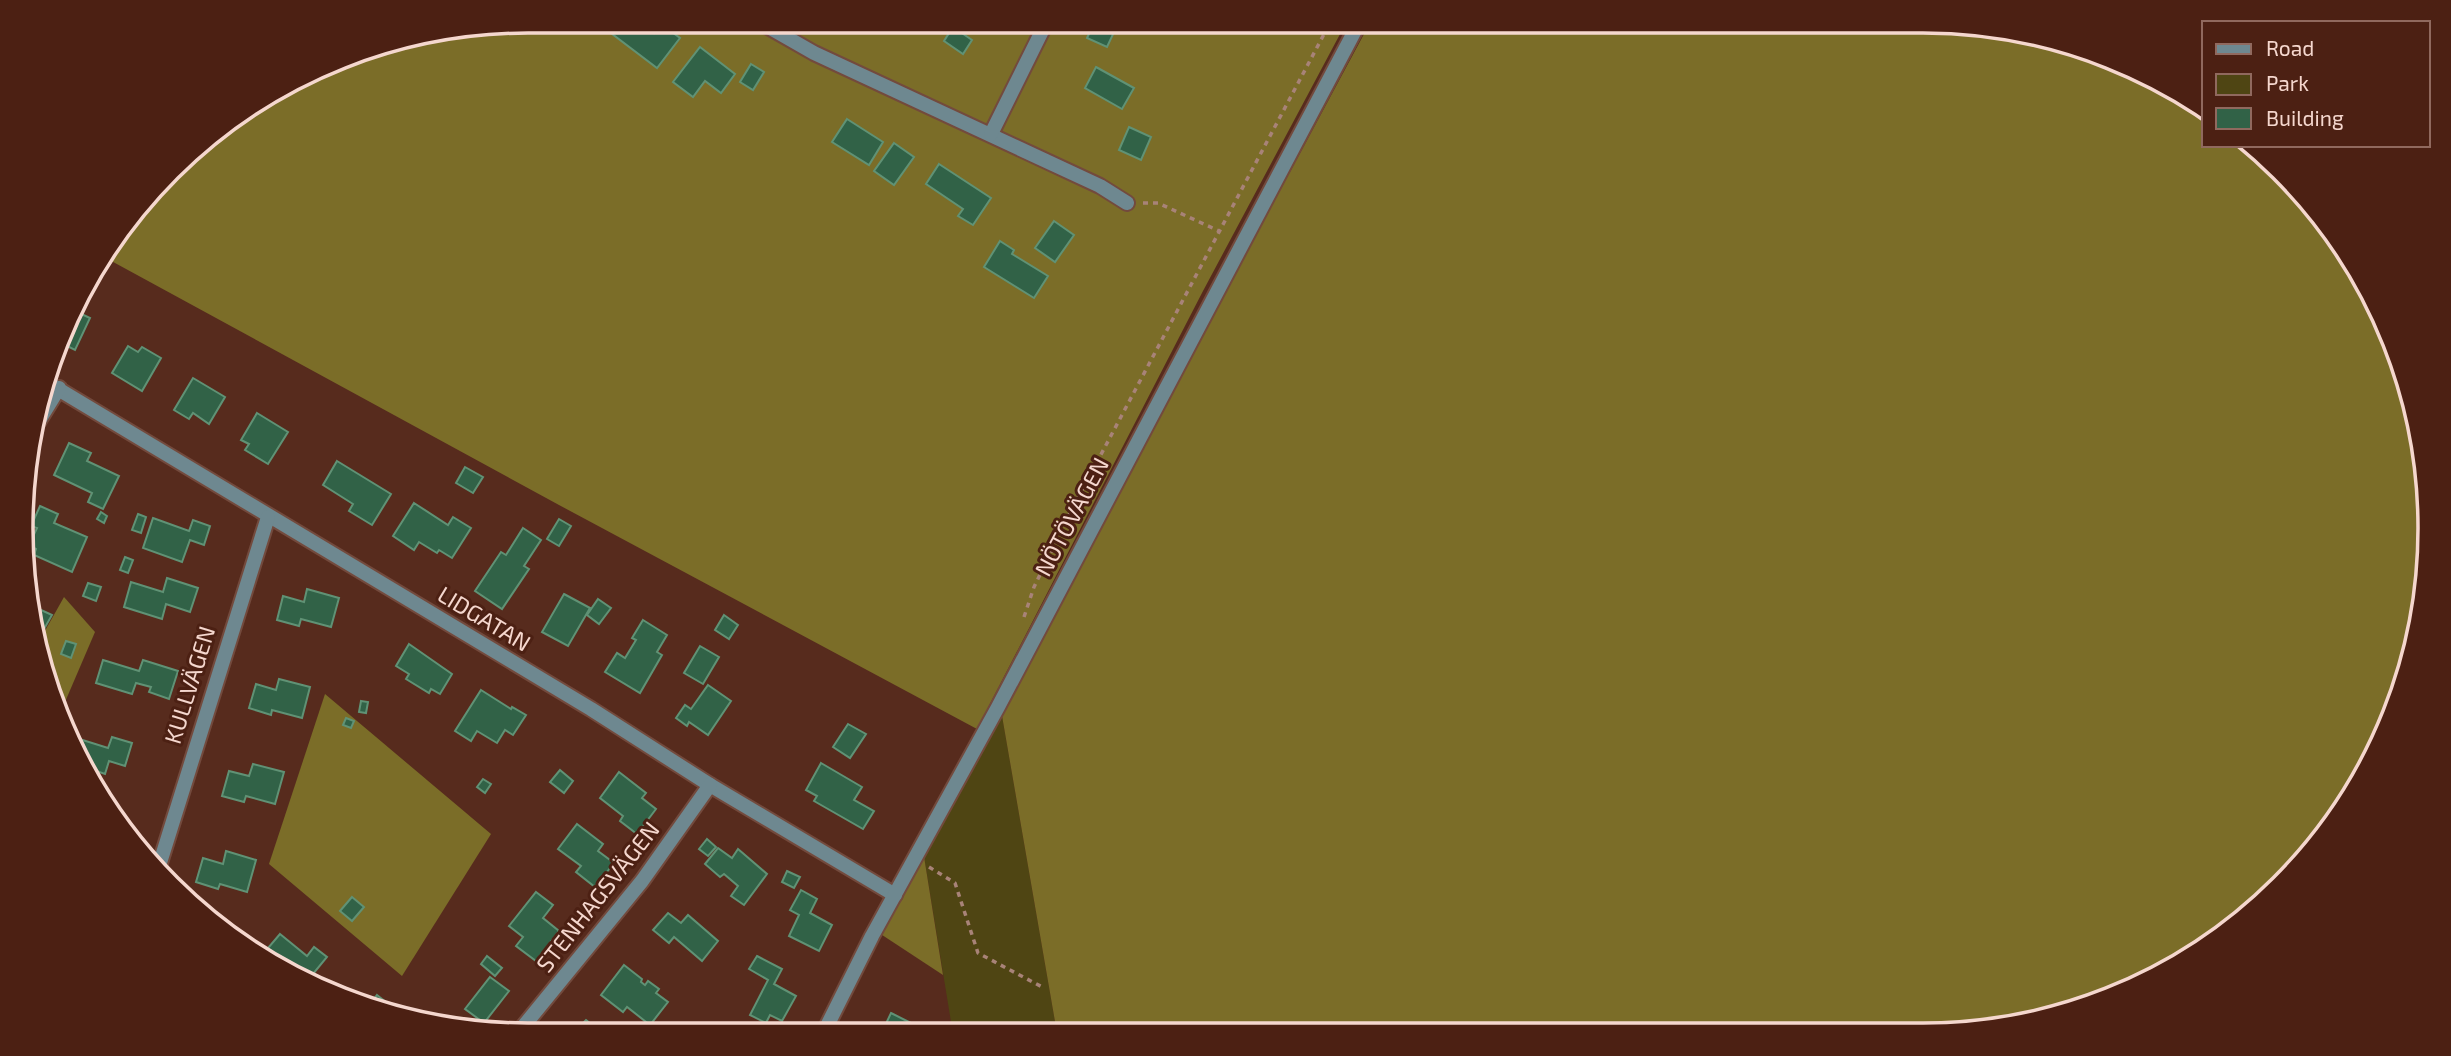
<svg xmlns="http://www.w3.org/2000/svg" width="2451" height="1056" font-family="'Exo 2',sans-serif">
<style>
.green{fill:#4f4513}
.forest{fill:#7b6d28}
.building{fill:#316247;stroke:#609275;stroke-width:2}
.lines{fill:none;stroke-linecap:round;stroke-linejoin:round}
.street-casing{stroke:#734a3d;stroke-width:18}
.path{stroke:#a88378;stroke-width:3.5;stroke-dasharray:5 5;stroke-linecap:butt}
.street{stroke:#6e8890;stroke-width:14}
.labels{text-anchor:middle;stroke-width:6;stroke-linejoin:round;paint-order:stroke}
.street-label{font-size:23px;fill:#f5d7ce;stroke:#4c2013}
.rim{fill:none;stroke:#f5d7ce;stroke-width:3.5}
</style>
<rect width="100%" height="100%" fill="#572b1d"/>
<path class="green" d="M1001 710 1057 1033 953 1034 922 844Z"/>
<g class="forest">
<path d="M528 21H1347L1203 291 977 729 559 505 104 257 194 147 275 89 365 48Z"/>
<path d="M1371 21H1923L2086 48 2177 89 2204 109V145H2255L2258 147 2325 220 2378 304 2413 397 2429 495 2426 595 2403 691 2344 810 2232 930 2117 996 1990 1031 1057 1033 1001 710Z"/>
<path d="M64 597 95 632 59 716 48 691 37 645Z"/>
<path d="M325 694 491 834 402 976 269 864Z"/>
<path d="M922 844 943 975 873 929Z"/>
</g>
<g class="building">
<path d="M608 21H639L654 33 661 24 680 38 657 68 603 27Z"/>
<path d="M1095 21 1115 30 1107 47 1087 38Z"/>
<path d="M953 27 972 40 963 54 944 41Z"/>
<path d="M700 47 735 74 721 93 705 81 693 97 673 82Z"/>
<path d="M751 64 764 72 753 90 740 82Z"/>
<path d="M1096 67 1134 88 1122 109 1085 88Z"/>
<path d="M847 119 883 142 869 165 832 142Z"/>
<path d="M1129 127 1151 137 1141 160 1119 150Z"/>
<path d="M894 143 914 157 894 185 874 171Z"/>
<path d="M939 164 991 198 973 225 958 216 963 209 926 184Z"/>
<path d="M1054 221 1074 235 1055 262 1035 248Z"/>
<path d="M1000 241 1014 250 1012 254 1048 276 1034 298 984 267Z"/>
<path d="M75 311 90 318 75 350 63 344Z"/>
<path d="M128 346 138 352 142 347 161 358 142 391 112 373Z"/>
<path d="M193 378 225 397 209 424 193 413 189 419 174 410Z"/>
<path d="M257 413 288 432 268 464 245 450 249 444 241 440Z"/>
<path d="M69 443 91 453 87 461 119 476 103 509 88 502 92 493 54 475Z"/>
<path d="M337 461 391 494 372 525 349 511 353 504 323 485Z"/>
<path d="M465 467 483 477 473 493 456 483Z"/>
<path d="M414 503 448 525 453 517 471 528 452 558 439 550 437 553 419 542 414 550 393 536Z"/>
<path d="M40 506 58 514 54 523 87 537 72 572 34 555 36 549 29 545 37 528 31 526Z"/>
<path d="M101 512 107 516 104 523 97 519Z"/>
<path d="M138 514 146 517 141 533 132 530Z"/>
<path d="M153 518 189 531 193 520 210 526 204 545 190 540 182 562 143 548Z"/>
<path d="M559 519 571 526 559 546 547 539Z"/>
<path d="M523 528 541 540 524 566 529 569 502 609 475 591 501 552 506 555Z"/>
<path d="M125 557 133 560 128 573 120 570Z"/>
<path d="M167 578 198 588 190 612 166 604 162 619 124 607 131 582 163 592Z"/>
<path d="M88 583 101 587 96 601 83 596Z"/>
<path d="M307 589 339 598 331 627 301 619 299 626 277 620 283 596 304 602Z"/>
<path d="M564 594 590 608 568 646 542 632Z"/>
<path d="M598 599 611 608 599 624 587 615Z"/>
<path d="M28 604 52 615 40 636 35 634Z"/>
<path d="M724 615 738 625 729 639 715 630Z"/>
<path d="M643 620 667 635 657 652 662 655 640 693 605 672 617 653 625 658 636 640 632 638Z"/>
<path d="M66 641 76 644 71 658 61 654Z"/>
<path d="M409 644 452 674 440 694 431 689 429 693 406 679 409 674 396 666Z"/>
<path d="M700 646 719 657 703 684 684 673Z"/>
<path d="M103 660 139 671 143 660 178 671 169 699 149 692 151 687 136 683 132 694 96 683Z"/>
<path d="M279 679 310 687 302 718 272 710 271 715 249 708 256 684 276 690Z"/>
<path d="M708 685 731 701 708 735 689 722 687 726 676 718 685 705 691 709Z"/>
<path d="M481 690 511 709 512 707 526 715 513 735 505 730 497 743 477 731 471 741 455 731Z"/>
<path d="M361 701 368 702 366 713 359 712Z"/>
<path d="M346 718 354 721 351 728 343 725Z"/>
<path d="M848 724 866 734 850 758 833 747Z"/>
<path d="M73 737 108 748 112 737 132 743 125 766 109 761 105 774 82 766 71 743Z"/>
<path d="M821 763 862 787 854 800 874 811 863 829 814 801 817 796 806 790Z"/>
<path d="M253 764 284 772 275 804 246 796 244 802 222 796 229 771 249 776Z"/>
<path d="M560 770 573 781 564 793 550 782Z"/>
<path d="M619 772 646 793 642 798 656 809 637 834 620 821 623 816 600 798Z"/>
<path d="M483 779 491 784 485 793 477 787Z"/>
<path d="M577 824 603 844 598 851 614 863 595 887 576 872 581 866 558 849Z"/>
<path d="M645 839 650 843 644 850 639 846Z"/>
<path d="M707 839 716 847 708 856 699 849Z"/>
<path d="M718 848 732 858 738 849 767 874 744 905 731 896 738 886 724 874 720 877 705 864Z"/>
<path d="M226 851 256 860 247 892 220 884 218 889 196 882 203 858 223 864Z"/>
<path d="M787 871 800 877 794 888 782 882Z"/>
<path d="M801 890 817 899 810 913 832 925 819 951 789 936 799 915 790 910Z"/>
<path d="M536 892 553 905 543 918 559 931 536 961 516 946 523 937 509 926Z"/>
<path d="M352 897 364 907 352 921 340 911Z"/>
<path d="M668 913 681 923 688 915 718 941 702 961 674 937 669 943 653 930Z"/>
<path d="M280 934 307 956 314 947 327 957 308 980 298 972 294 976 281 970 262 955Z"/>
<path d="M487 956 502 968 495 976 481 964Z"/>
<path d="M757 956 782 969 774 984 796 996 782 1021 770 1015 766 1023 750 1015 768 980 749 969Z"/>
<path d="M624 965 642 979 641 982 645 985 648 981 659 989 656 993 668 1002 650 1025 627 1007 623 1012 601 995Z"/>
<path d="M490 977 509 991 484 1023 465 1009Z"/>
<path d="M377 995 387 1003 381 1011 367 1008Z"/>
<path d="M891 1013 911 1023 906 1034H870L874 1026 883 1030Z"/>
<path d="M586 1020 595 1027 589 1033 581 1025Z"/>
<path d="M729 1025 748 1034H717L720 1029 726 1032Z"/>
</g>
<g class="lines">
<g class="street-casing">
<g id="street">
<path d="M758 21 814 53 1100 186 1127 203"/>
<path d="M991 134 1047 21"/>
<path d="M48 383 591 709 710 785 895 895"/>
<path d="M30 435 59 388"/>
<path d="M159 866 268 517"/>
<path d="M518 1033 642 881 710 785"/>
<path d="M823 1034 872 936 998 707 1360 21"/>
</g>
</g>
<g class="path">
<path d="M1143 203H1158L1219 231"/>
<path d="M1024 617 1034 587 1071 511 1331 21"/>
<path d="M929 867 955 883 978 953 1044 988"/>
</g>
<use href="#street" class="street"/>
</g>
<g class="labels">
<g class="street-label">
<text transform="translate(1072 517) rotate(-62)" y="8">NÖTÖVÄGEN</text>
<text transform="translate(484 619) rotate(31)" y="8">LIDGATAN</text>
<text transform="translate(190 685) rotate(-73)" y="8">KULLVÄGEN</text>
<text transform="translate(598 897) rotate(-52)" y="8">STENHAGSVÄGEN</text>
</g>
</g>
<path d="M0 0H2451V1056H0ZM528 33H1923A495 495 0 0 1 2418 528V528A495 495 0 0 1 1923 1023H528A495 495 0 0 1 33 528V528A495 495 0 0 1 528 33Z" fill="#4c2013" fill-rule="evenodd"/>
<path class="rim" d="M528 33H1923A495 495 0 0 1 2418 528V528A495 495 0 0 1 1923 1023H528A495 495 0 0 1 33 528V528A495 495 0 0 1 528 33Z"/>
<rect x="2202" y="21" width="228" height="126" fill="#4c2013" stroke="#90695e" stroke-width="2"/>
<rect x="2216" y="44" width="35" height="10" fill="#6e8890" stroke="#90695e" stroke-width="2"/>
<text x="2266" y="56" font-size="21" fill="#f5d7ce">Road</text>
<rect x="2216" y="74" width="35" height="21" fill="#4f4513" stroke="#90695e" stroke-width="2"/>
<text x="2266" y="91" font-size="21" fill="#f5d7ce">Park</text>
<rect x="2216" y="108" width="35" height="21" fill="#316247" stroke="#90695e" stroke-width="2"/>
<text x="2266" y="126" font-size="21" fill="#f5d7ce">Building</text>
</svg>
